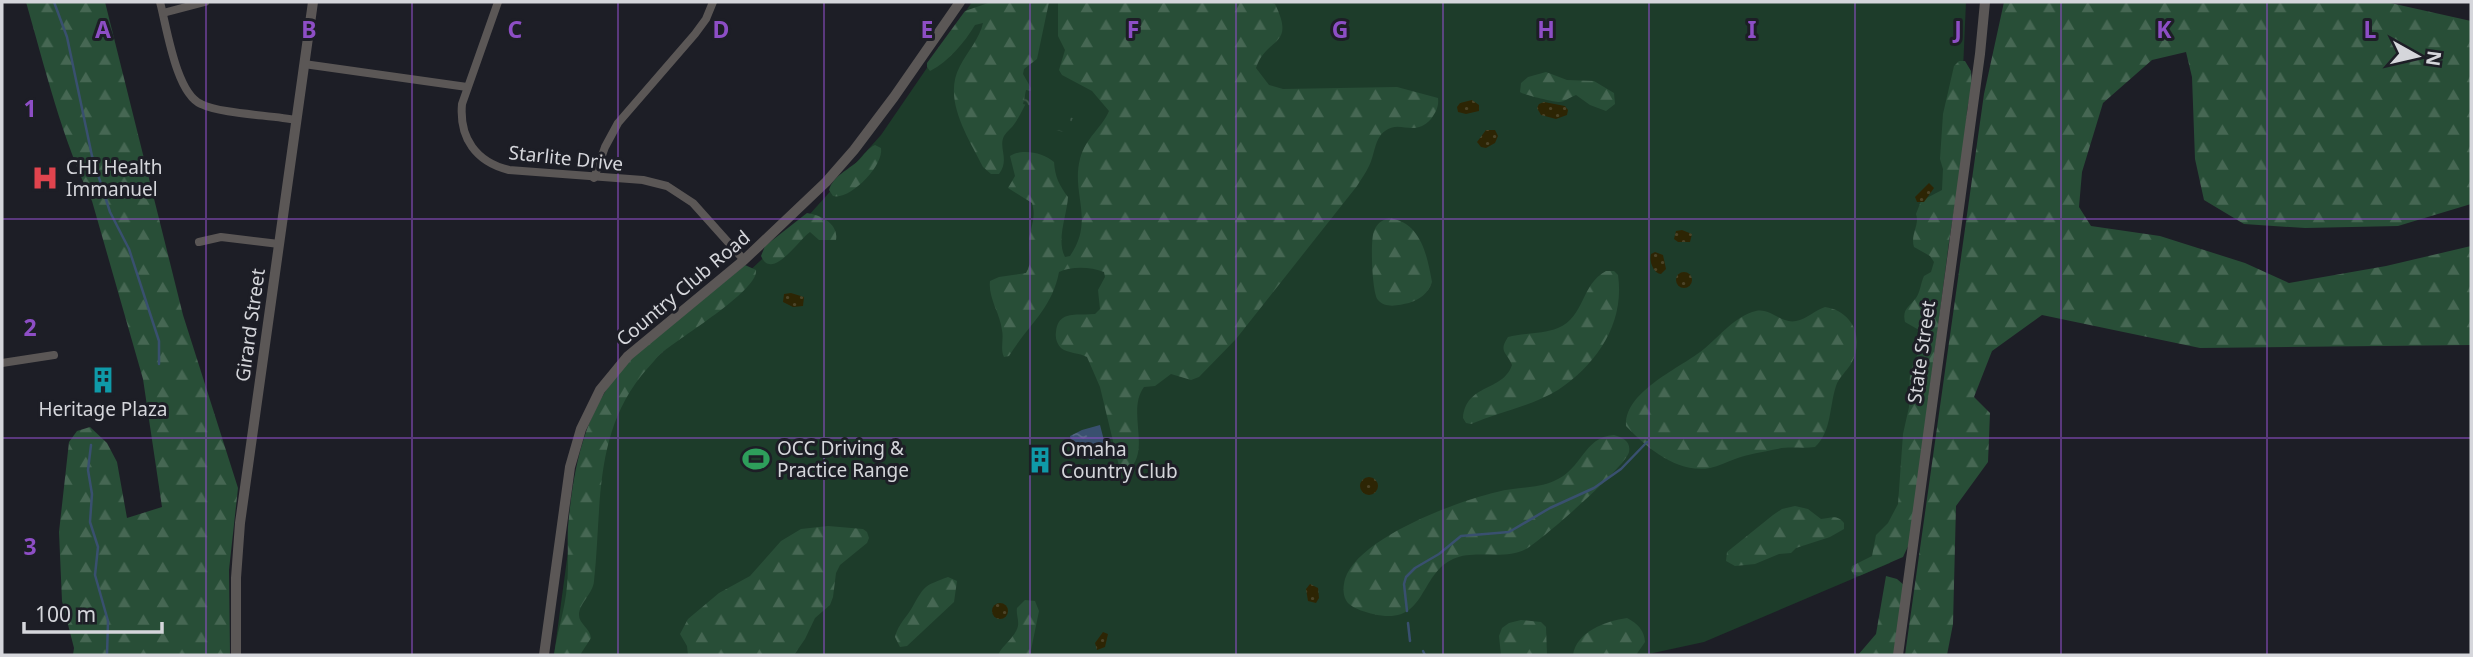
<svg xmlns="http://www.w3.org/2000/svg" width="2473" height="657" font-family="'Noto Sans',sans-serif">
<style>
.green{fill:#1d3c2a}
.forest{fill:url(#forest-firs)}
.sand{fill:url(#sand-dots)}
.park{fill:url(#park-crowns)}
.water{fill:url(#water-ripples)}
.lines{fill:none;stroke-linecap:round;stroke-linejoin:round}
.stream{stroke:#39506f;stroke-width:2.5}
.minor{stroke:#5b5756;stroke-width:8}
.tertiary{stroke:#5b5756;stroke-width:10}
.grid{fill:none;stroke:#8d4ec5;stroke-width:2;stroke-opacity:0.55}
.labels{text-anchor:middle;stroke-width:6;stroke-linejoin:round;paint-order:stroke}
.street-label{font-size:19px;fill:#d5d6db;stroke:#1d1e26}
.poi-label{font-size:19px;fill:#d5d6db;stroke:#1d1e26;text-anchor:start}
.grid-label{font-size:23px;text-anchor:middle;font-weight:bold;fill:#8d4ec5;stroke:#1d1e26;stroke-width:6;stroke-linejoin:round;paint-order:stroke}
</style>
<defs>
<pattern id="forest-firs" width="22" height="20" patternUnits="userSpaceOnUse" patternTransform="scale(1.75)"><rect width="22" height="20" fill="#284e37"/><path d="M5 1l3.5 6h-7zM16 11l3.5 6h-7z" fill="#466753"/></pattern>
<pattern id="sand-dots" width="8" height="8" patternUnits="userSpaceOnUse" patternTransform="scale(1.75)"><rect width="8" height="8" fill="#2d2504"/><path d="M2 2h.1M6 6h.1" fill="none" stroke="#4b4428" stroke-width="1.8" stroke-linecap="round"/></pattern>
<pattern id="park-crowns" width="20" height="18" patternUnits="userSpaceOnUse" patternTransform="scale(1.75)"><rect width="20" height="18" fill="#1d3c2a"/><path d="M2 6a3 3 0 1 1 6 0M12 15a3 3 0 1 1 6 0" fill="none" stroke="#3d5748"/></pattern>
<pattern id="water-ripples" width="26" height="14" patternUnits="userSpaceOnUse" patternTransform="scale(1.75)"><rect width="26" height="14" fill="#39506f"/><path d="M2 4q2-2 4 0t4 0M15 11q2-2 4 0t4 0" fill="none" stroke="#556883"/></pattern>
</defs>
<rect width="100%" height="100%" fill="#1d1e26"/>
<path class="green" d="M972 2H1966L1961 116 1890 563 1704 642 1644 655H554L577 485 600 411 809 215 881 135Z"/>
<g class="forest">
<path d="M26 2H105L183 315 238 488 229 570 230 655H73L74 648 62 601 59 532 69 442 77 431 90 427 107 443 117 462 127 518 162 507 143 379 92 201C62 139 45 68 26 2Z"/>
<path d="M991 2H1049L1037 59 1024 69 1023 74 1031 88V93C1026 103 1021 114 1015 123 1012 128 1007 131 1004 136 998 148 1010 159 999 174H991L983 167C968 137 942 99 960 66 967 52 980 38 983 23L975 25C964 43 949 61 930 71L927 67V63L965 11Z"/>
<path d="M1058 2H1269L1275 4C1296 47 1267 36 1256 68L1269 85 1283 89 1397 87 1438 98C1439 107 1436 112 1431 119 1414 138 1400 119 1385 131 1374 139 1375 155 1369 166 1366 173 1361 179 1357 186L1236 339 1199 377 1191 380 1171 374 1155 386 1144 387C1126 411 1152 450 1128 471L1122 470 1119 466 1100 387 1087 357C1080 353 1067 353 1061 348 1057 344 1055 338 1056 332 1058 309 1079 316 1095 314L1100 309 1098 290 1105 277 1104 272C1091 267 1072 266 1059 272 1052 309 1028 325 1009 356L1004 357C1000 349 1004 339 1002 330 1000 313 988 298 990 281L999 277 1026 273C1032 263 1029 255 1029 244 1029 229 1037 219 1032 203L1008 188 1015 176 1010 156C1022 148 1044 153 1054 162 1055 177 1059 185 1068 197 1067 215 1056 240 1065 257L1070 256C1095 220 1071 194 1080 159 1086 137 1102 128 1109 111L1092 91 1062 75 1059 70 1065 50 1058 36Z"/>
<path d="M2004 2H2386L2471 21V204L2398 226 2305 228 2244 224 2204 200 2195 159 2192 77 2186 52 2152 60 2103 103 2082 172 2079 207 2091 226 2160 236 2245 263 2289 283 2386 266 2471 246V345L2200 348 2042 315 1992 351 1974 397 1990 413 1988 462 1956 506 1953 624 1947 655H1905L1984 94Z"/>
<path d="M1959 61H1965L1971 71 1972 87 1967 110 1966 134 1949 242 1910 542 1903 557 1859 576 1854 575 1851 570 1852 566 1872 556 1876 535 1888 523 1898 504 1903 434 1909 407 1910 372 1922 344 1919 330 1905 322C1902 309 1909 307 1916 298 1920 293 1921 282 1924 276L1931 272 1934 262 1930 256 1914 247C1910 235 1920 225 1916 214L1921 201 1942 190 1943 169 1940 159 1943 114 1954 66Z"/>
<path d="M1546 72 1567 80 1594 81 1614 93 1615 104 1606 111 1590 105 1576 95C1570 97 1565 102 1559 102 1554 102 1524 95 1520 92L1521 83 1528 77Z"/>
<path d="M875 145 881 148C884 166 849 201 833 196L829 190C833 176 848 170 858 161 864 155 868 148 875 145Z"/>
<path d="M807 213C821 215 839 224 836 240H819L810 232C799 239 772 282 761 256L765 246Z"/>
<path d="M1389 218C1421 222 1427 255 1432 282 1428 294 1420 299 1409 303 1399 305 1386 309 1378 300 1372 294 1370 240 1374 231 1377 223 1382 220 1389 218Z"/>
<path d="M745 265 756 270C759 290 680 337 663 352 655 359 648 368 641 376 593 437 602 509 594 581 593 594 579 603 579 615 579 624 590 628 591 638L580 655H554C557 632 565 610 567 586 569 566 567 547 568 527 574 462 585 407 631 358Z"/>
<path d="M1606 271H1614L1618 275C1625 323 1597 364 1558 390 1532 406 1499 412 1471 424L1466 423 1463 418C1466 383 1503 392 1512 365 1507 352 1498 352 1508 337 1524 333 1543 334 1558 328 1585 317 1581 284 1606 271Z"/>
<path d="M1825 307C1853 311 1865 339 1851 364 1846 372 1839 377 1836 386 1829 407 1832 431 1815 447 1802 449 1790 446 1777 449 1763 452 1748 454 1735 459 1726 462 1719 466 1710 468 1677 474 1646 447 1626 426 1624 391 1681 368 1704 349 1720 336 1735 316 1756 311 1771 308 1781 324 1796 321 1807 319 1815 310 1825 307Z"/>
<path d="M1614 435C1623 438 1631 441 1629 452 1627 465 1541 541 1526 549 1503 561 1476 549 1453 559 1418 575 1427 627 1373 614 1365 612 1355 609 1349 604 1342 597 1343 587 1345 579 1358 538 1457 501 1497 492 1515 487 1536 489 1554 481 1583 469 1583 437 1614 435Z"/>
<path d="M1795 506 1808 509 1821 519C1831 518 1837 514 1844 523V529L1830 537 1796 548 1791 553 1779 554 1755 564 1735 566 1726 561 1727 552 1773 515 1782 509Z"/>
<path d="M828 526 863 529 867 532 869 538 867 543 840 565 836 573 833 597 830 605 815 618 805 639 794 655H688L687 646 680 634 688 619 719 593 750 576 781 541 801 529Z"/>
<path d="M1886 576 1897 579 1905 586 1896 655H1858L1876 634Z"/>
<path d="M948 577 957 581 954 602 907 646 900 647 895 637C898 624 907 617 913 606 925 585 924 586 948 577Z"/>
<path d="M1025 600 1035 601 1039 611 1030 655H998C1003 644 1015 638 1018 626 1019 620 1016 614 1017 608Z"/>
<path d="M1627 618C1638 624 1644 630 1645 642L1636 655H1573C1576 632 1606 621 1627 618Z"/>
<path d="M1521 620 1541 622 1546 627 1547 655H1501L1499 636 1502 628 1509 623Z"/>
</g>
<g class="sand">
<path d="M1472 100 1479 105V111L1466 114 1458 112 1457 107 1460 103Z"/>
<path d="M1544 102 1565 106 1568 110 1567 115 1556 119 1541 115 1537 108 1539 104Z"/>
<path d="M1486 130H1495L1498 136 1495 143 1486 148 1481 147 1477 142Z"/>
<path d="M1929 183 1934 188 1924 202H1917L1915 197Z"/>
<path d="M1682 230 1692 234 1690 242H1678L1674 239 1676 231Z"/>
<path d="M1655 252 1663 255 1666 269 1661 274C1653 273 1649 261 1651 254Z"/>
<circle cx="1684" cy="280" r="8"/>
<path d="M791 293 804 297 803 306 793 307 783 302 784 294Z"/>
<circle cx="1369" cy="486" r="9"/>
<path d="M1310 584 1318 588 1319 598 1316 603 1308 601 1306 589Z"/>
<circle cx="1000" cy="611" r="8"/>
<path d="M1103 632 1108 634 1105 647 1097 650 1095 643Z"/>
</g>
<g class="park">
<path d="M1026 90 1043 93 1040 108 1023 104Z"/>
<path d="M1059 115 1077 119 1074 134 1055 130Z"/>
</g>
<path class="water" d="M1100 425 1108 456 1089 460 1086 446H1072L1070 436 1082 430Z"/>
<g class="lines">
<g class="stream">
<path d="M54 2 67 37 92 156 110 212 129 249 159 341V364"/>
<path d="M91 445 88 470 92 494 90 522 98 547 95 575 108 621 107 655"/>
<path d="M1407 611 1404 584 1406 577 1415 568 1439 554 1461 536 1509 532 1550 508 1594 488 1621 469 1647 442"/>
<path d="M1408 623 1410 641"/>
<path d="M1423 651 1425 655"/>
</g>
<g class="minor">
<path d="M160 2C167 28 176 93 201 104 221 114 271 115 296 120"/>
<path d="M498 2 462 104C459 138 476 162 509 170L643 180 667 186 693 203 744 260"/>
<path d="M163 13 205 2"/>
<path d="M304 64 467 87"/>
<path d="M594 178 605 147 618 123 695 34 706 19 713 2"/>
<path d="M199 242 221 237 279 244"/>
<path d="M2 363 54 355"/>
</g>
<g class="tertiary">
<path d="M236 655V578L240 523 313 2"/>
<path d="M544 655 570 467 581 429 600 390 628 356 744 260 826 182 854 150 894 97 960 2"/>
<path d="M1898 655 1980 54 1985 2"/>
</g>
</g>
<path class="grid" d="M206 2V655M412 2V655M618 2V655M824 2V655M1030 2V655M1236 2V655M1443 2V655M1649 2V655M1855 2V655M2061 2V655M2267 2V655M2 219H2471M2 438H2471"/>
<defs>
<g id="hospital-bare" transform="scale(2.1)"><path d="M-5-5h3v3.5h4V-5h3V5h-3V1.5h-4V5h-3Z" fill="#e0444e" stroke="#1d1e26" stroke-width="2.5" paint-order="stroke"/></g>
<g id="building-bare" transform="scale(2.1)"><path d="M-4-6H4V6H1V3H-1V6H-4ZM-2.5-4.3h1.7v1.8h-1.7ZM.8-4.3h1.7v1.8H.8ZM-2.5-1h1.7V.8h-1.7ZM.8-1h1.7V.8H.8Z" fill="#0f9aa8" stroke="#1d1e26" stroke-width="2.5" paint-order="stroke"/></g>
<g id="stadium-bare" transform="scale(2.1)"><path d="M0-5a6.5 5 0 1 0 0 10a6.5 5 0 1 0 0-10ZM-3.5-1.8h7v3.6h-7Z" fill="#2e9e5b" stroke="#1d1e26" stroke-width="2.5" paint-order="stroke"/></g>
</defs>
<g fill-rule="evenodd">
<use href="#hospital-bare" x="45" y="178"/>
<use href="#building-bare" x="103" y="380"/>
<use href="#stadium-bare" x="756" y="459"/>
<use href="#building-bare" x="1040" y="460"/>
</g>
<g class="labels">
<g class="street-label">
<text transform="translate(566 158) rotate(6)" y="7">Starlite Drive</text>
<text transform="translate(683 288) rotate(-40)" y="7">Country Club Road</text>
<text transform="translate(250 325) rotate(-82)" y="7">Girard Street</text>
<text transform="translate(1921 352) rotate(-82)" y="7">State Street</text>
</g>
<g class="poi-label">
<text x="66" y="174">CHI Health<tspan x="66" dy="22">Immanuel</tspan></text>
<text x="103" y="416" text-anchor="middle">Heritage Plaza</text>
<text x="777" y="455">OCC Driving &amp;<tspan x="777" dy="22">Practice Range</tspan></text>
<text x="1061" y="456">Omaha<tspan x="1061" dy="22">Country Club</tspan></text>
</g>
</g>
<g class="grid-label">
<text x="103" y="38">A</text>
<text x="309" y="38">B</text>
<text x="515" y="38">C</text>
<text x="721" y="38">D</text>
<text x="927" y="38">E</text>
<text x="1133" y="38">F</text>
<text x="1340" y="38">G</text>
<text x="1546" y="38">H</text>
<text x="1752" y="38">I</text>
<text x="1958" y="38">J</text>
<text x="2164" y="38">K</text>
<text x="2370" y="38">L</text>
<text x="30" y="117">1</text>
<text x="30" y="336">2</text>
<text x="30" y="555">3</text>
</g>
<rect width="2473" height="657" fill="none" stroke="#d5d6db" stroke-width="7"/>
<g transform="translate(2417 56) rotate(98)" stroke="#1d1e26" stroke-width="5" paint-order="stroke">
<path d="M0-5L12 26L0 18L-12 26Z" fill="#d5d6db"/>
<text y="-10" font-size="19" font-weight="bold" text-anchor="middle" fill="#d5d6db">N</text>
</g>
<path d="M24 622v10h138v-10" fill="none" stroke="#d5d6db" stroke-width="3.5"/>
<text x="35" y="622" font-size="21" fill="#d5d6db" stroke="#1d1e26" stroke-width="5" paint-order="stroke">100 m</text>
</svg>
